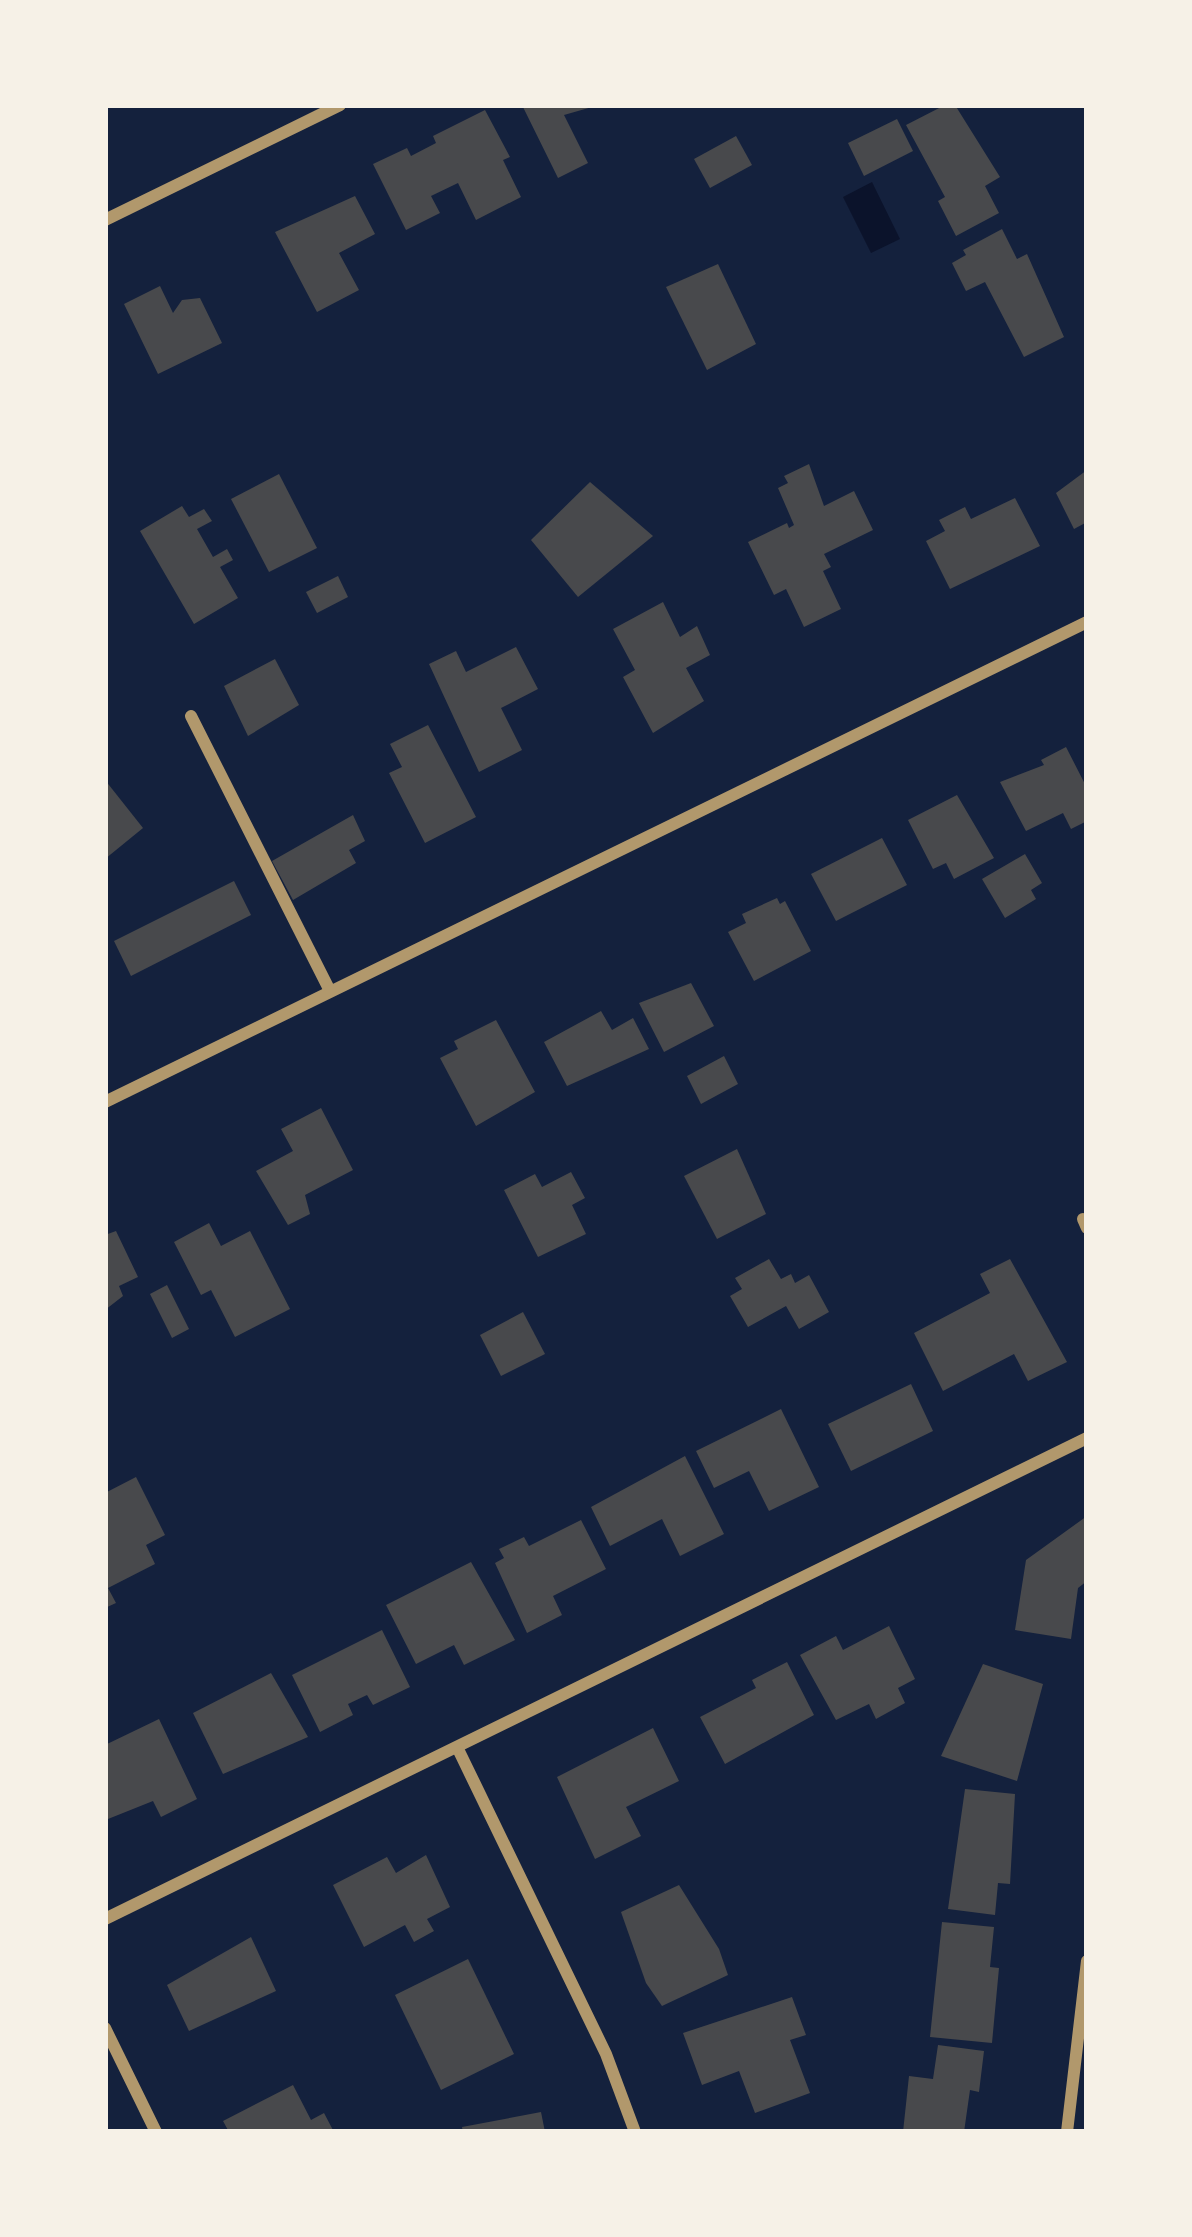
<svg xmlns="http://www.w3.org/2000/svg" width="1192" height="2237" font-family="'Varela Round',sans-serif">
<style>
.water{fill:#0b132b}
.building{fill:#48494c}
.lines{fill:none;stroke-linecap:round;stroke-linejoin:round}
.minor{stroke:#b1986c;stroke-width:12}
</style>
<rect width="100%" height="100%" fill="#14213d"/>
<path class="water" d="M872 182 900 239 871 253 843 197Z"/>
<g class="building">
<path d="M522 105H599L564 115 588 163 558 178Z"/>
<path d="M945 105H955L1000 177 985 186 999 213 956 236 938 201 945 197 906 125Z"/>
<path d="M485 110 510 157 503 160 521 197 476 220 458 183 431 196 440 213 406 230 373 164 407 148 411 156 436 143 433 136Z"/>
<path d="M897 119 913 151 864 176 848 143Z"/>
<path d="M736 136 752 165 710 188 694 159Z"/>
<path d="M355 196 375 234 339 253 359 290 317 312 275 232Z"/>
<path d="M1002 229 1017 259 1027 254 1064 337 1024 357 985 282 966 291 952 263 966 255 963 250Z"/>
<path d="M718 264 756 344 707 370 666 287Z"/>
<path d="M160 286 173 313 182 300 200 298 222 343 158 374 124 304Z"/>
<path d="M809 464 824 506 854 491 873 530 824 554 831 567 823 571 841 609 804 627 786 589 774 595 748 542 787 523 789 528 794 525 778 488 788 483 784 476Z"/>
<path d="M1087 470V522L1074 529 1056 493Z"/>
<path d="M279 474 317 548 269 572 231 499Z"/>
<path d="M590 482 653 536 578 597 531 540Z"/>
<path d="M1015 498 1040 546 950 589 926 541 945 531 939 520 965 507 971 519Z"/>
<path d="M182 506 189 517 204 509 212 521 197 529 213 557 227 549 233 560 220 567 238 598 194 624 140 531Z"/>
<path d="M338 576 348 597 317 613 306 592Z"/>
<path d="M663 602 680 637 697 626 710 655 686 668 704 701 653 733 623 677 635 670 613 629Z"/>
<path d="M516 647 538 689 501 708 522 750 479 772 429 664 456 651 466 672Z"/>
<path d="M275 659 299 705 248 736 224 686Z"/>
<path d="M428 725 476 817 425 843 389 773 402 767 390 744Z"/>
<path d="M1066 747 1087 788V821L1071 829 1063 813 1026 831 1000 782 1044 765 1041 760Z"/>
<path d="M105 780 143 828 105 859Z"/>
<path d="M957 795 994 858 954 879 946 863 933 869 908 820Z"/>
<path d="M353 815 365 841 349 850 356 863 293 900 272 861Z"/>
<path d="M882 838 907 885 836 921 811 874Z"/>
<path d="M1025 854 1042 883 1031 890 1036 899 1005 918 982 879Z"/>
<path d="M234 881 251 915 131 976 114 941Z"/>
<path d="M777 898 780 904 785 901 811 951 754 981 728 932 746 923 742 914Z"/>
<path d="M691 983 714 1026 664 1052 639 1003Z"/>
<path d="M601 1011 612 1030 633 1018 649 1049 567 1086 544 1042Z"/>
<path d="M496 1020 535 1092 476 1126 440 1058 458 1049 454 1041Z"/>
<path d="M724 1056 738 1084 701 1104 687 1076Z"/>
<path d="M321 1108 353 1170 305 1195 310 1214 288 1225 256 1171 293 1151 281 1129Z"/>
<path d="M737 1149 766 1214 717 1239 684 1176Z"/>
<path d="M571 1172 585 1198 572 1205 586 1234 538 1257 504 1190 535 1174 542 1187Z"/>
<path d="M209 1223 221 1246 250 1231 290 1309 235 1337 211 1290 201 1295 174 1242Z"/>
<path d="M116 1231 138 1277 119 1286 123 1296 105 1310V1235Z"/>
<path d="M769 1259 781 1279 791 1274 795 1283 809 1275 829 1312 799 1329 786 1306 748 1327 730 1296 742 1289 735 1278Z"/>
<path d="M1010 1259 1067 1362 1028 1381 1014 1354 943 1391 914 1333 990 1293 980 1274Z"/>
<path d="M167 1285 189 1329 172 1338 150 1294Z"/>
<path d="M523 1312 545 1354 501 1376 480 1335Z"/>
<path d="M911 1384 933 1431 851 1471 828 1424Z"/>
<path d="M781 1409 819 1487 769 1511 749 1471 714 1488 696 1451Z"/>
<path d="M685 1456 724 1534 680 1556 662 1519 610 1546 591 1507Z"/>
<path d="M136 1477 165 1535 146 1545 155 1564 108 1588 116 1603 105 1608V1493Z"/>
<path d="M1087 1516V1581L1078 1588 1071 1639 1015 1630 1026 1560Z"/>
<path d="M581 1520 606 1569 553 1596 562 1615 527 1633 495 1563 504 1558 499 1549 524 1537 529 1546Z"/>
<path d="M471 1562 515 1640 464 1665 454 1645 416 1664 386 1605Z"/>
<path d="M889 1626 915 1679 898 1688 905 1703 876 1719 869 1704 836 1720 800 1655 836 1636 843 1650Z"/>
<path d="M382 1630 410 1687 373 1705 367 1695 348 1704 353 1715 320 1732 292 1675Z"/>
<path d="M787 1662 814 1715 725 1764 700 1717 756 1688 752 1680Z"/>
<path d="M983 1664 1043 1684 1017 1781 941 1756Z"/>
<path d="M271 1673 308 1737 223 1774 193 1713Z"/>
<path d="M159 1719 197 1799 161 1817 153 1801 108 1819 105 1745Z"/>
<path d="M653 1728 679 1781 626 1807 641 1836 595 1859 557 1777Z"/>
<path d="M965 1789 1015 1794 1010 1884 998 1883 995 1915 948 1909Z"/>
<path d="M426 1855 450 1907 427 1919 434 1931 414 1942 405 1925 364 1947 333 1885 387 1857 396 1873Z"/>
<path d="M679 1885 719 1949 728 1975 662 2006 646 1983 621 1912Z"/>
<path d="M942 1922 994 1927 990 1967 999 1968 992 2043 930 2037Z"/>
<path d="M251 1937 276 1991 189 2031 167 1985Z"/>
<path d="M468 1959 514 2054 441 2090 395 1995Z"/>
<path d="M792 1997 806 2035 790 2040 810 2093 755 2113 739 2071 702 2085 683 2033Z"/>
<path d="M938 2045 984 2051 979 2092 970 2090 964 2132H903L909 2076 933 2079Z"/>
<path d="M293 2085 311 2120 324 2113 334 2132H229L223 2121Z"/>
<path d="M541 2112 545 2132H463L462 2127Z"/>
</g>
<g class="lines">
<g class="minor">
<path d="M105 220 340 105"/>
<path d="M191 716 330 991"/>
<path d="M105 1102 1087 622"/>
<path d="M1083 1219 1087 1228"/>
<path d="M458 1749 606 2054 635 2132"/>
<path d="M105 1919 1087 1438"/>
<path d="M105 2028 156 2132"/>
<path d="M1067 2132 1087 1961"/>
</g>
</g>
<rect width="1192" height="2237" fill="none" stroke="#f6f1e7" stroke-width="216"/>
</svg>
